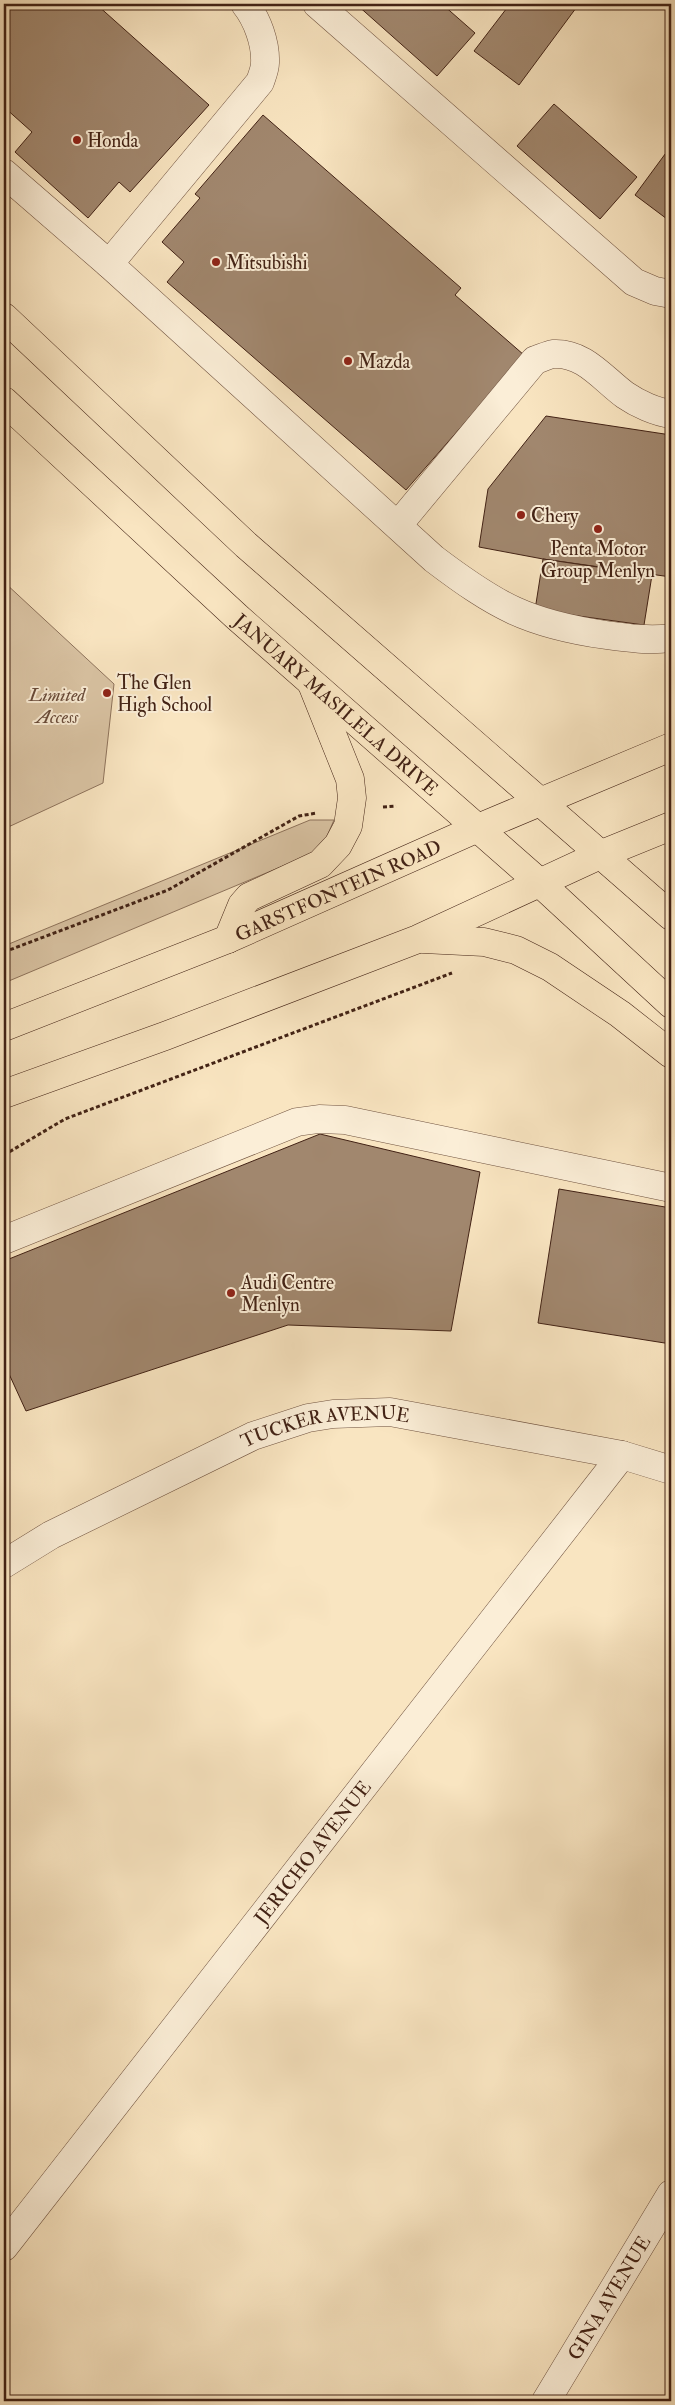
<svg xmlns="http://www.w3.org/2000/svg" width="675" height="2405" font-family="'IM FELL Double Pica',serif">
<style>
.green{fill:#dac4a4;stroke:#8e735c}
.building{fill:#a1876e;stroke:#422215}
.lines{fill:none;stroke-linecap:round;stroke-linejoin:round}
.minor-casing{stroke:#705340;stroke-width:29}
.major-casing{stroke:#422215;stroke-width:29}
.path{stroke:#422215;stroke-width:3;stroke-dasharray:4 2.5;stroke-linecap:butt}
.minor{stroke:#fbeed7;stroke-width:28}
.major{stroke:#f9e5c1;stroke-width:28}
.poi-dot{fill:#8f2418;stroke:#fbeed7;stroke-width:2}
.labels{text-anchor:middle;stroke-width:4;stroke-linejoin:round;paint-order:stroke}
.poi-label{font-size:19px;fill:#422215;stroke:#fbeed7;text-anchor:start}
.park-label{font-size:19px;font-style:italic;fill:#684a39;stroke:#fbeed7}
.street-label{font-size:19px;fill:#422215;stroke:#fbeed7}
</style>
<rect width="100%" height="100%" fill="#f9e5c1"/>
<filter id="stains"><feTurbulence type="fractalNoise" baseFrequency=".004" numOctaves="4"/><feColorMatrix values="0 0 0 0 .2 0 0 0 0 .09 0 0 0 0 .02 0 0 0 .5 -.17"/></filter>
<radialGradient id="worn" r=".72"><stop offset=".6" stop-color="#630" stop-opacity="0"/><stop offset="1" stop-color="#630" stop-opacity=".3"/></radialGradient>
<g class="green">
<path d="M4 582 114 684 103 783 4 829Z"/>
<path d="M310 820H334L321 850 4 983V946Z"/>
</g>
<g class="building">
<path d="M4 4H96L209 105 130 192 119 182 88 218 15 152 32 132 4 107Z"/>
<path d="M356 4H442L475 33 437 76Z"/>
<path d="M510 4H579L519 85 474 51Z"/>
<path d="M554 104 637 177 600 219 517 146Z"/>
<path d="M263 115 461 288 455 295 524 355 406 490 167 282 184 262 162 242 200 198 195 194Z"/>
<path d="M671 146V222L635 195Z"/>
<path d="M546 416 671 435V577L543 559 479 547 488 489Z"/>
<path d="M543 559 652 575 644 625 535 610Z"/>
<path d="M320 1134 480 1172 451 1331 288 1325 26 1411 4 1363V1261Z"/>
<path d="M559 1189 671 1208V1344L538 1323Z"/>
</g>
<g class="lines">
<g class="minor-casing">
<g id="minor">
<path d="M245 4C257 19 266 43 265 63 265 69 262 76 260 82L109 264 434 559C496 606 528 624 606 635 628 638 650 641 671 638"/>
<path d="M317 4 634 282 655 291 671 294"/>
<path d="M4 173 109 264"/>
<path d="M398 525 535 360C540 359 547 355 553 354 584 352 603 379 625 395 638 404 656 412 671 414"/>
<path d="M4 1240 297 1122 319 1119 345 1120 671 1188"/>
<path id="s1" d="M4 1564 51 1535 253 1436 308 1418 333 1414 390 1412 622 1455 671 1470"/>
<path id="s2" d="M4 2247 622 1455"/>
<path id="s3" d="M546 2401 671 2194"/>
</g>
</g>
<g class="major-casing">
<g id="major">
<path d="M4 317 246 545 671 916"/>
<path id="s4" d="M4 401 237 617 540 883 671 1004"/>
<path d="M228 939 242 905 249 897 320 864 338 845 348 826 352 798 350 779 312 684"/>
<path d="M423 939 484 942 516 950 550 967 620 1014 671 1054"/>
<path id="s5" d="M4 1027 228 939 478 828 671 747"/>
<path d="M4 1094 165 1036 418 939 602 854 671 826"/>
</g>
</g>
<g class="path">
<path d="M383 807 396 806"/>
<path d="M4 952 168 890 299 816 317 813"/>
<path d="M4 1155 65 1119 452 973"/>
</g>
<use href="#minor" class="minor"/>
<use href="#major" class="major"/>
</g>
<g class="poi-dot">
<circle cx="77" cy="140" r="5"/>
<circle cx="216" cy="262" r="5"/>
<circle cx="348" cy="361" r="5"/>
<circle cx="521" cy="515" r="5"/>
<circle cx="598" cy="529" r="5"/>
<circle cx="107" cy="693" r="5"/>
<circle cx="231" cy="1293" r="5"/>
</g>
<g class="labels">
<g class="poi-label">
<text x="87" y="147">Honda</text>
<text x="226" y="269">Mitsubishi</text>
<text x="358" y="368">Mazda</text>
<text x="531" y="522">Chery</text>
<text x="598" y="555" text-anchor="middle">Penta Motor<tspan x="598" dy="22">Group Menlyn</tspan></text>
<text x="117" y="689">The Glen<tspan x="117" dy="22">High School</tspan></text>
<text x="241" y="1289">Audi Centre<tspan x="241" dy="22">Menlyn</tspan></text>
</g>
<g class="park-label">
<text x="57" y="701">Limited<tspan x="57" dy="22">Access</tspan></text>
</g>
<g class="street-label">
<text dy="7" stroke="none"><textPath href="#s4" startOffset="450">JANUARY MASILELA DRIVE</textPath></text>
<text dy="7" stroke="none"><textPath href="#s5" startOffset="361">GARSTFONTEIN ROAD</textPath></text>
<text dy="7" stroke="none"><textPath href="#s1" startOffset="354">TUCKER AVENUE</textPath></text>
<text dy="7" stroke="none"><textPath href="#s2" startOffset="501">JERICHO AVENUE</textPath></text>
<text dy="7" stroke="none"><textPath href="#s3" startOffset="121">GINA AVENUE</textPath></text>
</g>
</g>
<rect width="675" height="2405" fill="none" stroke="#f9e5c1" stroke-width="20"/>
<rect x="5" y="5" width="665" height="2395" fill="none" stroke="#422215" stroke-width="2.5"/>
<rect x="10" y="10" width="655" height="2385" fill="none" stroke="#422215"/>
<rect width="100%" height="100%" filter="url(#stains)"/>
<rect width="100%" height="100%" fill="url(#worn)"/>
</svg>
